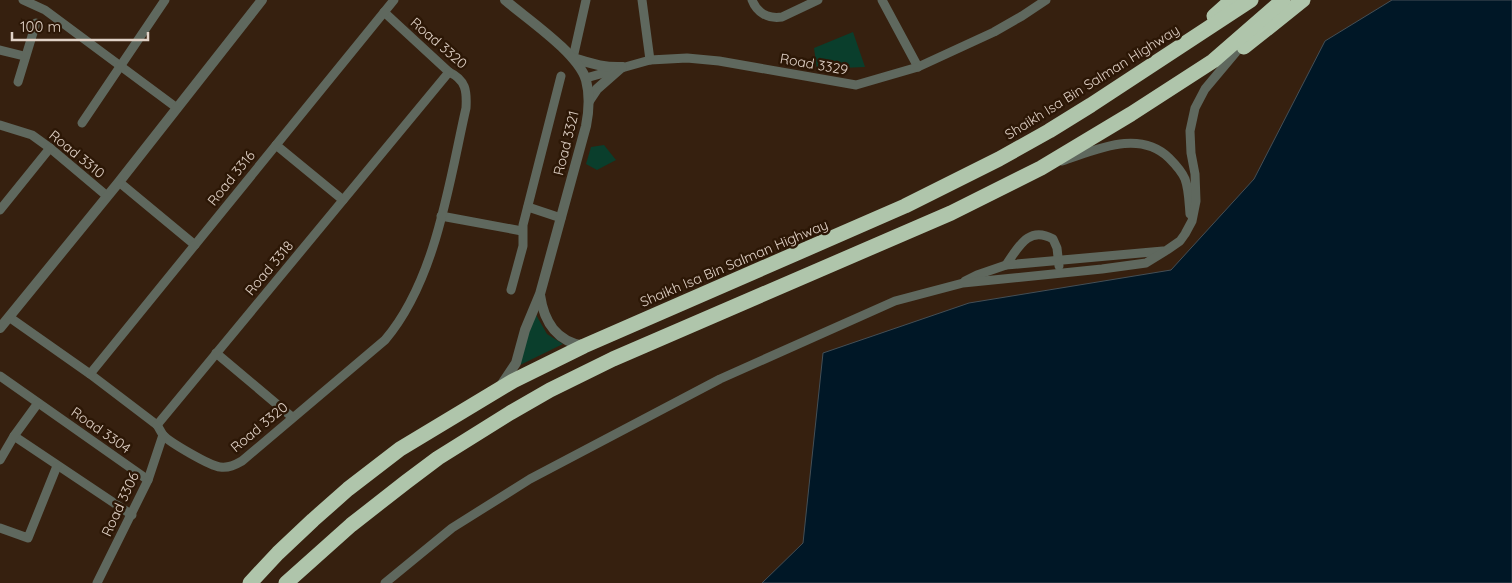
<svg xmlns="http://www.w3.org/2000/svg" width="1512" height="583" font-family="Quicksand,sans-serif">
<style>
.green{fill:#0a3e2c}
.water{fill:#001726;stroke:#444f56}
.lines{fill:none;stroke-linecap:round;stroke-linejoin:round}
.minor{stroke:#5f685e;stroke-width:9}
.tertiary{stroke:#5f685e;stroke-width:10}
.motorway{stroke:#afc5ab;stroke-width:15}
.labels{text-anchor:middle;stroke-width:5;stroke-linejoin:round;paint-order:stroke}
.street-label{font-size:14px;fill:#e1d2c7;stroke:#2c1706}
</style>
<rect width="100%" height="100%" fill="#36200f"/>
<g class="green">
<path d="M853 32 865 67 817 69 814 48Z"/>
<path d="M604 145 616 160 597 170 586 164 591 147Z"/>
<path d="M531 306 547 334 563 344 516 367Z"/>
</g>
<path class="water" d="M1392 0H1512V583H762L803 543 823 353 969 303 1171 270 1254 179 1325 41Z"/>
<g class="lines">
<g class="minor">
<path d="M23 0 45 10 177 108"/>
<path d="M642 0 650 60"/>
<path d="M752 0C757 13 768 19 782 17L818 0"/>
<path d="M882 0 918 67"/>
<path d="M0 50 24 56"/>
<path d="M573 58 586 0"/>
<path d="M586 78 650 60 687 58 719 61 856 85 918 67 994 32 1022 16 1046 0"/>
<path d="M18 82 36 23"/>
<path d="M82 123 165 0"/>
<path d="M0 125 32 135 50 148 107 196"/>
<path d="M276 145 343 200"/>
<path d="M1062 161C1096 150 1139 129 1169 158 1175 164 1182 172 1185 179 1189 190 1189 203 1190 214"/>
<path d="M119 182 195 245"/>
<path d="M528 207 561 218"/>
<path d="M0 210 50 148"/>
<path d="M441 216 522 231"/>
<path d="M1006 265C1018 248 1028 225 1053 239L1057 248 1059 266"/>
<path d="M965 281 977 275 1006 265 1163 251"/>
<path d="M511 290 523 246V225L561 76"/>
<path d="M9 317 90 374 157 425C159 428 161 432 163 435 169 442 210 466 220 467 229 468 235 465 242 461L385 340C436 280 449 183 466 108 467 91 466 80 449 72L384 12"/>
<path d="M216 353 292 417"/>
<path d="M90 374 394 0"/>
<path d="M0 376 148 480"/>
<path d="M157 425 449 72"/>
<path d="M14 436 132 515"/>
<path d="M0 460 14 436 38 403"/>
<path d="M0 528 28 538 57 466"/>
<path d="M97 583 148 480 163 435"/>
<path d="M385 583 452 528 530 479 720 379 895 301 963 283 1102 269 1146 263 1167 250 1180 241 1185 234 1192 221 1196 201 1195 174 1191 153 1190 131 1195 108 1205 89 1236 52"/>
</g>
<g class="tertiary">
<path d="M573 58C590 63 604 68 622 67"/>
<path d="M589 101 597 89 622 67"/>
<path d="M540 295C544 322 556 341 584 346"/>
<path d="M0 328 119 182 262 0"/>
<path d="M502 384 516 363 525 330 540 294 586 126C589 111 590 95 586 80 578 53 527 19 505 0"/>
</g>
<g class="motorway">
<path d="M1214 16 1232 0"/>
<path d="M1244 47 1303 0"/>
<path d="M250 583 278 553 313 520 348 489 400 449 513 381 584 346 905 206 999 159 1049 131 1091 105 1251 0"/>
<path d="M286 583 351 525 406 482 438 458 510 413 550 390 613 359 951 213 1041 168 1131 114 1213 61 1283 0"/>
</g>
</g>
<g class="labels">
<g class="street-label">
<text transform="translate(439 43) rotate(41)" y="5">Road 3320</text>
<text transform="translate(814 64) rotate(10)" y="5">Road 3329</text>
<text transform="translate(1092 82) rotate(-32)" y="5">Shaikh Isa Bin Salman Highway</text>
<text transform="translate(566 143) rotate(-76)" y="5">Road 3321</text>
<text transform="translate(77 154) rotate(39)" y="5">Road 3310</text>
<text transform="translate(231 178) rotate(-51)" y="5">Road 3316</text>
<text transform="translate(734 263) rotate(-23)" y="5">Shaikh Isa Bin Salman Highway</text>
<text transform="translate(269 268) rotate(-50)" y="5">Road 3318</text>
<text transform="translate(259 427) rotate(-40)" y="5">Road 3320</text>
<text transform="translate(101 430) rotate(35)" y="5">Road 3304</text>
<text transform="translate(120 504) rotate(-65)" y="5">Road 3306</text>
</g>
</g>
<path d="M12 32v8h136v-8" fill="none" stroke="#e1d2c7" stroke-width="2.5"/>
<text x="20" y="32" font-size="15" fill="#e1d2c7" stroke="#2c1706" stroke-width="4" paint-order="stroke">100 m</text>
</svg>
